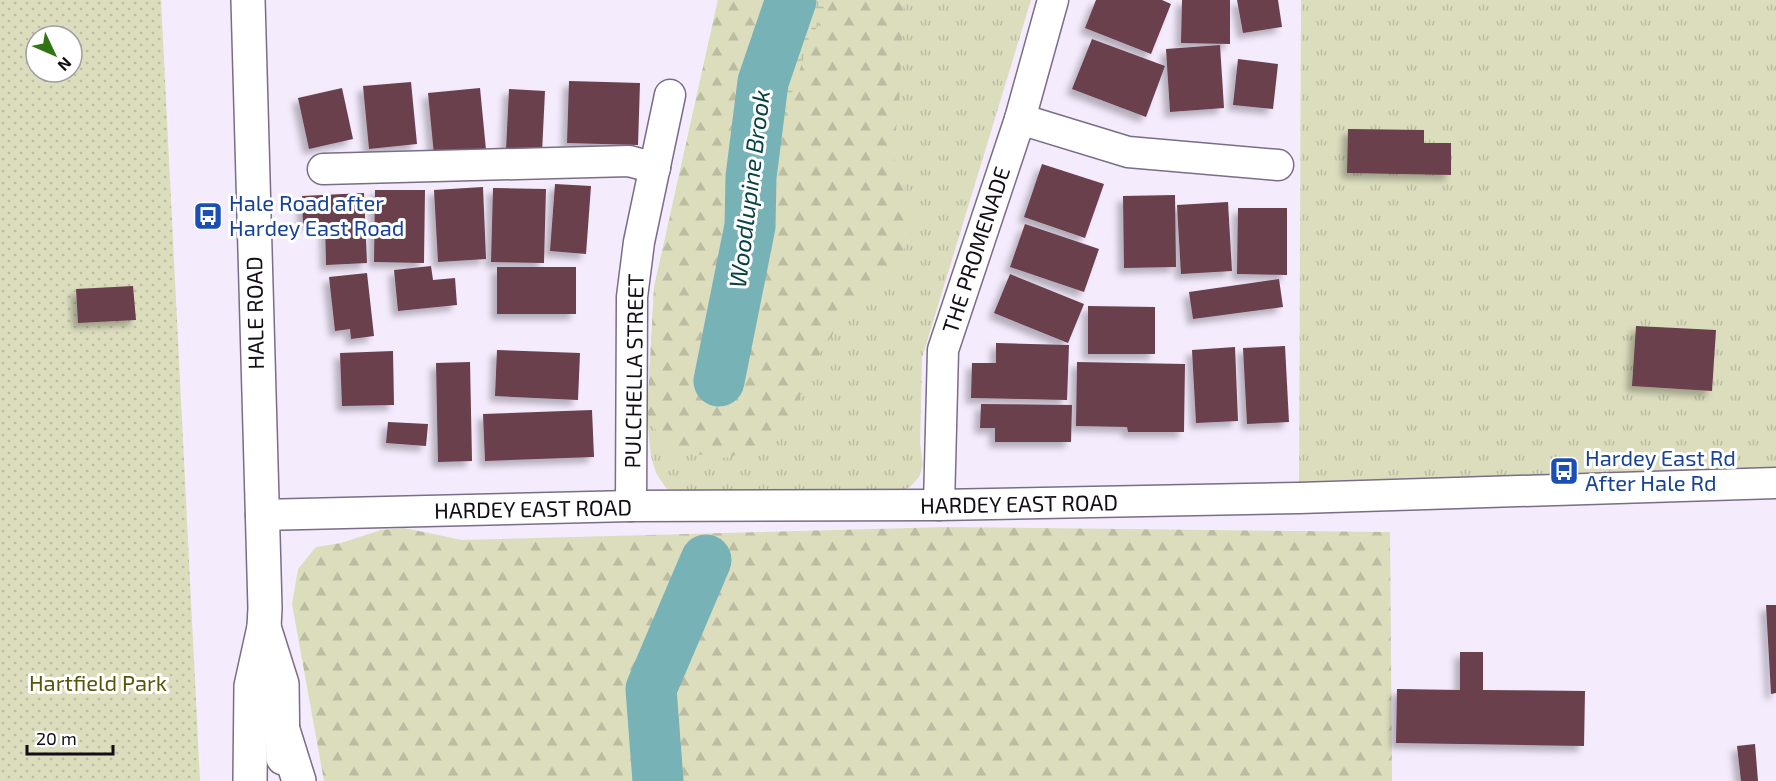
<svg xmlns="http://www.w3.org/2000/svg" width="1776" height="781" font-family="'Exo 2',sans-serif">
<style>
.grass{fill:url(#grass-tufts)}
.forest{fill:url(#forest-firs)}
.wetland{fill:url(#wetland-marsh)}
.park{fill:url(#park-dots);fill-rule:evenodd}
.lines{fill:none;stroke-linecap:round;stroke-linejoin:round}
.river{stroke:#76b2b6;stroke-width:51}
.building{fill:#6a3f4d;filter:url(#shadow)}
.street-casing{stroke:#7a6d87;stroke-width:33}
.secondary-casing{stroke:#7a6d87;stroke-width:36}
.highway-casing{stroke:#7a6d87;stroke-width:36}
.street{stroke:#fff;stroke-width:30}
.secondary{stroke:#fff;stroke-width:33}
.highway{stroke:#fff;stroke-width:33}
.labels{text-anchor:middle;stroke-width:6;stroke-linejoin:round;paint-order:stroke}
.transit-label{font-size:22px;fill:#164399;stroke:#fff;text-anchor:start}
.street-label{font-size:22px;fill:#120d17;stroke:#fff}
.park-label{font-size:22px;fill:#575709;stroke:#fff}
.water-label{font-size:24px;font-style:italic;fill:#084246;stroke:#fff}
</style>
<defs>
<pattern id="grass-tufts" width="24" height="20" patternUnits="userSpaceOnUse" patternTransform="scale(1.5)"><rect width="24" height="20" fill="#dbddbd"/><path d="M3 7l-1-3M5 7V3M7 7l1-3M15 17l-1-3M17 17v-4M19 17l1-3" fill="none" stroke="#bbbca2"/></pattern>
<pattern id="forest-firs" width="22" height="20" patternUnits="userSpaceOnUse" patternTransform="scale(1.5)"><rect width="22" height="20" fill="#dbddbd"/><path d="M5 1l3.5 6h-7zM16 11l3.5 6h-7z" fill="#bbbca2"/></pattern>
<pattern id="wetland-marsh" width="20" height="14" patternUnits="userSpaceOnUse" patternTransform="scale(1.5)"><rect width="20" height="14" fill="#dbddbd"/><path d="M1 5h8M5 5V1M11 12h8M15 12V8" fill="none" stroke="#bbbca2"/></pattern>
<pattern id="park-dots" width="8" height="8" patternUnits="userSpaceOnUse" patternTransform="scale(1.5)"><rect width="8" height="8" fill="#dbddbd"/><path d="M2 2h.1M6 6h.1" fill="none" stroke="#bbbca2" stroke-width="1.8" stroke-linecap="round"/></pattern>
<filter id="shadow"><feDropShadow dx="-5.5" dy="5.5" stdDeviation="3" flood-color="#0004"/></filter>
</defs>
<rect width="100%" height="100%" fill="#f4ebfc"/>
<g class="grass">
<path d="M718 0H1031L922 358 920 444 923 465 919 477 910 487 901 491 677 494 666 488 656 473 651 456 647 418 654 288Z"/>
<path d="M1301 0H1776V483L1299 498Z"/>
</g>
<g class="forest">
<path d="M718 0H904L899 105 893 156 916 222 895 268 841 322 817 358 791 416 763 446 726 458 671 451 647 418 654 288Z"/>
<path d="M947 527 1390 532 1392 781H324L292 604 298 569 316 547 341 543 381 530 404 528 462 540Z"/>
</g>
<path class="wetland" d="M781 0H833L810 39 781 126 762 292 753 332 739 377 715 362 727 251V168L750 83Z"/>
<path class="park" d="M0 0H161L200 781H0ZM36 36H72V72H36Z"/>
<g class="lines">
<g class="river">
<path d="M719 381 750 226 751 177 763 82 791 0"/>
<path d="M658 781 651 689 706 560"/>
</g>
</g>
<g class="building">
<path d="M1096 0H1162L1171 4 1151 54 1085 28Z"/>
<path d="M1182 0H1230V44L1181 43Z"/>
<path d="M1237 0H1278L1282 27 1243 33Z"/>
<path d="M1092 39 1165 66 1146 117 1072 89Z"/>
<path d="M1220 45 1224 108 1170 112 1166 49Z"/>
<path d="M1238 59 1278 64 1273 109 1233 105Z"/>
<path d="M569 81 640 83 638 145 567 143Z"/>
<path d="M411 82 417 144 369 149 363 86Z"/>
<path d="M342 88 353 139 309 149 298 98Z"/>
<path d="M480 88 486 150 434 155 428 93Z"/>
<path d="M509 89 545 91 542 152 506 150Z"/>
<path d="M1348 129 1424 130V143H1451V175L1347 173Z"/>
<path d="M1042 164 1104 184 1085 238 1024 217Z"/>
<path d="M555 184 591 186 586 254 550 251Z"/>
<path d="M483 187 486 259 438 262 434 190Z"/>
<path d="M493 188 546 189 544 263 491 262Z"/>
<path d="M375 190H425L424 263 374 262Z"/>
<path d="M364 193 367 263 326 265 325 222 303 224 302 196Z"/>
<path d="M1175 195 1176 267 1124 268 1123 196Z"/>
<path d="M1228 202 1232 271 1181 274 1177 205Z"/>
<path d="M1238 208H1287V275L1237 274Z"/>
<path d="M1025 224 1099 249 1084 292 1010 267Z"/>
<path d="M431 266 433 280 455 278 457 305 398 311 394 270Z"/>
<rect x="497" y="267" width="79" height="47"/>
<path d="M367 273 374 336 351 339 350 329 335 331 329 277Z"/>
<path d="M1010 274 1084 304 1068 343 994 313Z"/>
<path d="M1279 279 1283 307 1193 319 1189 292Z"/>
<path d="M133 286 136 320 78 323 76 289Z"/>
<path d="M1088 306 1155 307V354H1088Z"/>
<path d="M1636 326 1716 330 1712 391 1632 386Z"/>
<path d="M996 343 1069 345 1067 400 971 398 972 363H996Z"/>
<path d="M1285 346 1289 422 1247 424 1243 348Z"/>
<path d="M1235 347 1238 421 1196 423 1192 350Z"/>
<path d="M497 350 580 353 578 400 495 396Z"/>
<path d="M393 351 394 405 342 406 340 353Z"/>
<path d="M470 362 472 461 438 462 436 363Z"/>
<path d="M1077 362 1185 364 1184 432H1128L1127 427 1076 426Z"/>
<path d="M981 404 1072 405 1071 442H995V428H980Z"/>
<path d="M592 410 594 457 485 461 483 414Z"/>
<path d="M388 422 428 424 426 446 386 443Z"/>
<path d="M1766 605H1776V693L1771 694Z"/>
<path d="M1460 652H1483V690L1585 691 1584 746 1396 743 1397 689 1460 690Z"/>
<path d="M1755 744 1758 781H1741L1737 746Z"/>
</g>
<g class="lines">
<g class="street-casing">
<g id="street">
<path d="M1020 119 1128 152 1278 165"/>
<path d="M323 169 629 161 655 168"/>
<path d="M939 505 943 350 1020 119 1053 0"/>
<path d="M631 506 632 297 639 242 670 95"/>
<path d="M261 515 631 506 939 505 1299 498 1776 483"/>
</g>
</g>
<g class="secondary-casing">
<g id="secondary">
<path d="M248 0 265 608 264 627 251 686 250 781"/>
<path d="M264 627 282 684 283 758"/>
</g>
</g>
<g class="highway-casing">
<path id="highway" d="M283 730 299 781"/>
</g>
<use href="#street" class="street"/>
<use href="#secondary" class="secondary"/>
<use href="#highway" class="highway"/>
</g>
<defs>
<g id="bus-square" transform="scale(1.5)"><rect x="-9" y="-9" width="18" height="18" rx="4" fill="#1a4fb4" stroke="#fff"/><path d="M-5-6H5V4H4V6H2V4H-2V6H-4V4H-5ZM-3.5-4V0h7V-4ZM-3.5 1.2v1.5H-2V1.2ZM2 1.2v1.5H3.5V1.2Z" fill="#fff"/></g>
</defs>
<g fill-rule="evenodd">
<use href="#bus-square" x="208" y="216"/>
<use href="#bus-square" x="1564" y="471"/>
</g>
<g class="labels">
<g class="transit-label">
<text x="229" y="211">Hale Road after<tspan x="229" dy="25">Hardey East Road</tspan></text>
<text x="1585" y="466">Hardey East Rd<tspan x="1585" dy="25">After Hale Rd</tspan></text>
</g>
<g class="street-label">
<text transform="translate(976 250) rotate(-72)" y="8">THE PROMENADE</text>
<text transform="translate(255 313) rotate(-91)" y="8">HALE ROAD</text>
<text transform="translate(634 371) rotate(-89)" y="8">PULCHELLA STREET</text>
<text transform="translate(1019 504) rotate(-1)" y="8">HARDEY EAST ROAD</text>
<text transform="translate(533 509) rotate(-1)" y="8">HARDEY EAST ROAD</text>
</g>
<g class="park-label">
<text x="98" y="691">Hartfield Park</text>
</g>
<g class="water-label">
<text transform="translate(750 189) rotate(-83)" y="8">Woodlupine Brook</text>
</g>
</g>
<g transform="translate(54 54) rotate(134)"><circle r="28" fill="#ffffff" stroke="#a09ea2" stroke-width="1.5"/>
<path d="M0-4.5L10 22L0 15L-10 22Z" fill="#307414"/>
<text y="-9" font-size="16" font-weight="bold" text-anchor="middle" fill="#120d17">N</text>
</g>
<path d="M27 745v9h86v-9" fill="none" stroke="#120d17" stroke-width="3"/>
<text x="36" y="745" font-size="18" fill="#120d17" stroke="#ffffff" stroke-width="4.5" paint-order="stroke">20 m</text>
</svg>
